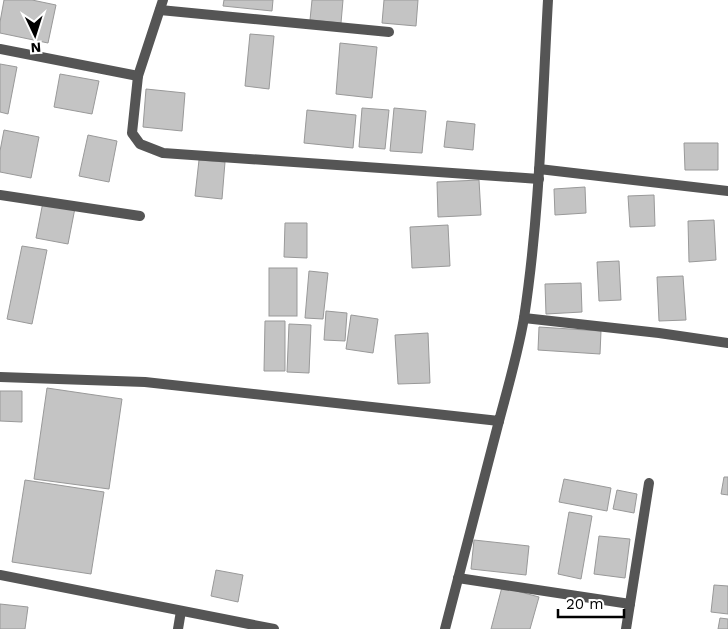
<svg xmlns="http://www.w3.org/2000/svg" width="728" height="629" font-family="'Work Sans',sans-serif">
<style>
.building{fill:#c4c4c4;stroke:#999}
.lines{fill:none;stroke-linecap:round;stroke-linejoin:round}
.street{stroke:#555;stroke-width:10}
</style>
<rect width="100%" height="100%" fill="#fff"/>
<g class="building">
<path d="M4 0H32L56 5 48 43 0 33V22Z"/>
<path d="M224 0H273L272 11 223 6Z"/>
<path d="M312 0H343L341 23 310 20Z"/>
<path d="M384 0H418L416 26 382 23Z"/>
<path d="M250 34 274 36 269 89 245 86Z"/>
<path d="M340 43 377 47 372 98 336 94Z"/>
<path d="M0 64 17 67 8 114 0 112Z"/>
<path d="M60 74 99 81 92 114 54 107Z"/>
<path d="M146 89 185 93 182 131 143 127Z"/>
<path d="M362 108 389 110 385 149 359 147Z"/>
<path d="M394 108 426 111 422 153 390 151Z"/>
<path d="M307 110 356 115 353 148 304 143Z"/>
<path d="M447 121 475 124 473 150 444 147Z"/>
<path d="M4 130 39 137 31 178 0 172V151Z"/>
<path d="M88 135 117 141 109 182 79 176Z"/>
<path d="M684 143H718V170H685Z"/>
<path d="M199 160 225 162 222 199 195 196Z"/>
<path d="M479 180 481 215 438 217 437 182Z"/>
<path d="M585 187 586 213 555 215 554 189Z"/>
<path d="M654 195 655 226 630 227 628 196Z"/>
<path d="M43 202 75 208 68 244 36 238Z"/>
<path d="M714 220 716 260 689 262 688 221Z"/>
<path d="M285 223H307V258L284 257Z"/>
<path d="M448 225 450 266 412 268 410 227Z"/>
<path d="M22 246 47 250 32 324 7 319Z"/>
<path d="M619 261 621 300 599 301 597 262Z"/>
<rect x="269" y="268" width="28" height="48"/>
<path d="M309 271 328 273 323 319 305 318Z"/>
<path d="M683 276 686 320 659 321 657 277Z"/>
<path d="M581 283 582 312 546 314 545 284Z"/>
<path d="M326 311 347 313 345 341 324 340Z"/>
<path d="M351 315 378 319 373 353 346 349Z"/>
<path d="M265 321H285V371H264Z"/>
<path d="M289 324 311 325 309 373 287 372Z"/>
<path d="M539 327 601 331 600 354 538 350Z"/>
<path d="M428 333 430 383 398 384 395 335Z"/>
<path d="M47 388 122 399 109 489 34 479Z"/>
<path d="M0 391H22V422L0 421Z"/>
<path d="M724 477H728V495L721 494Z"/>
<path d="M564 479 611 488 607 511 559 502Z"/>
<path d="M25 480 104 492 91 574 12 562Z"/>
<path d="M617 490 637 494 634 513 613 509Z"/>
<path d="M569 512 592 516 581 579 558 574Z"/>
<path d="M599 536 630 539 625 578 594 574Z"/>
<path d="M474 540 529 546 526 575 471 569Z"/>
<path d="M216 570 243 575 238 602 211 596Z"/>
<path d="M714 585 728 586V614L711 612Z"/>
<path d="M502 587 539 597 530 629H491Z"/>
<path d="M0 604 28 607 25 629H0Z"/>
<path d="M720 618 728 619V629H718Z"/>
</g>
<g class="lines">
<g class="street">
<path d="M163 0 138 76 132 133 140 144 163 153 539 179"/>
<path d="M160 10 389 32"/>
<path d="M0 49 138 76"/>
<path d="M539 169 728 191"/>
<path d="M0 195 140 216"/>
<path d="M524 318 659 333 728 343"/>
<path d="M0 377 145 382 499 421C508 387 518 353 524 318 540 213 542 106 548 0"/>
<path d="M0 575 274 629"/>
<path d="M458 578 630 604"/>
<path d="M178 629 181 611"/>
<path d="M445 629 499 421"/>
<path d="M626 629 649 483"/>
</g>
</g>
<g transform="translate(35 35) rotate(176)" stroke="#ffffff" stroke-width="4" paint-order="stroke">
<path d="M0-4L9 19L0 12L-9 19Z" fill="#000000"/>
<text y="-8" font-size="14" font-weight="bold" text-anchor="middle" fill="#000000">N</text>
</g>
<path d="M558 609v8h66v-8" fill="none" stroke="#000000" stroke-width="2.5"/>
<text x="566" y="609" font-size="15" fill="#000000" stroke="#ffffff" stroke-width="4" paint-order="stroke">20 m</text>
</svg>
